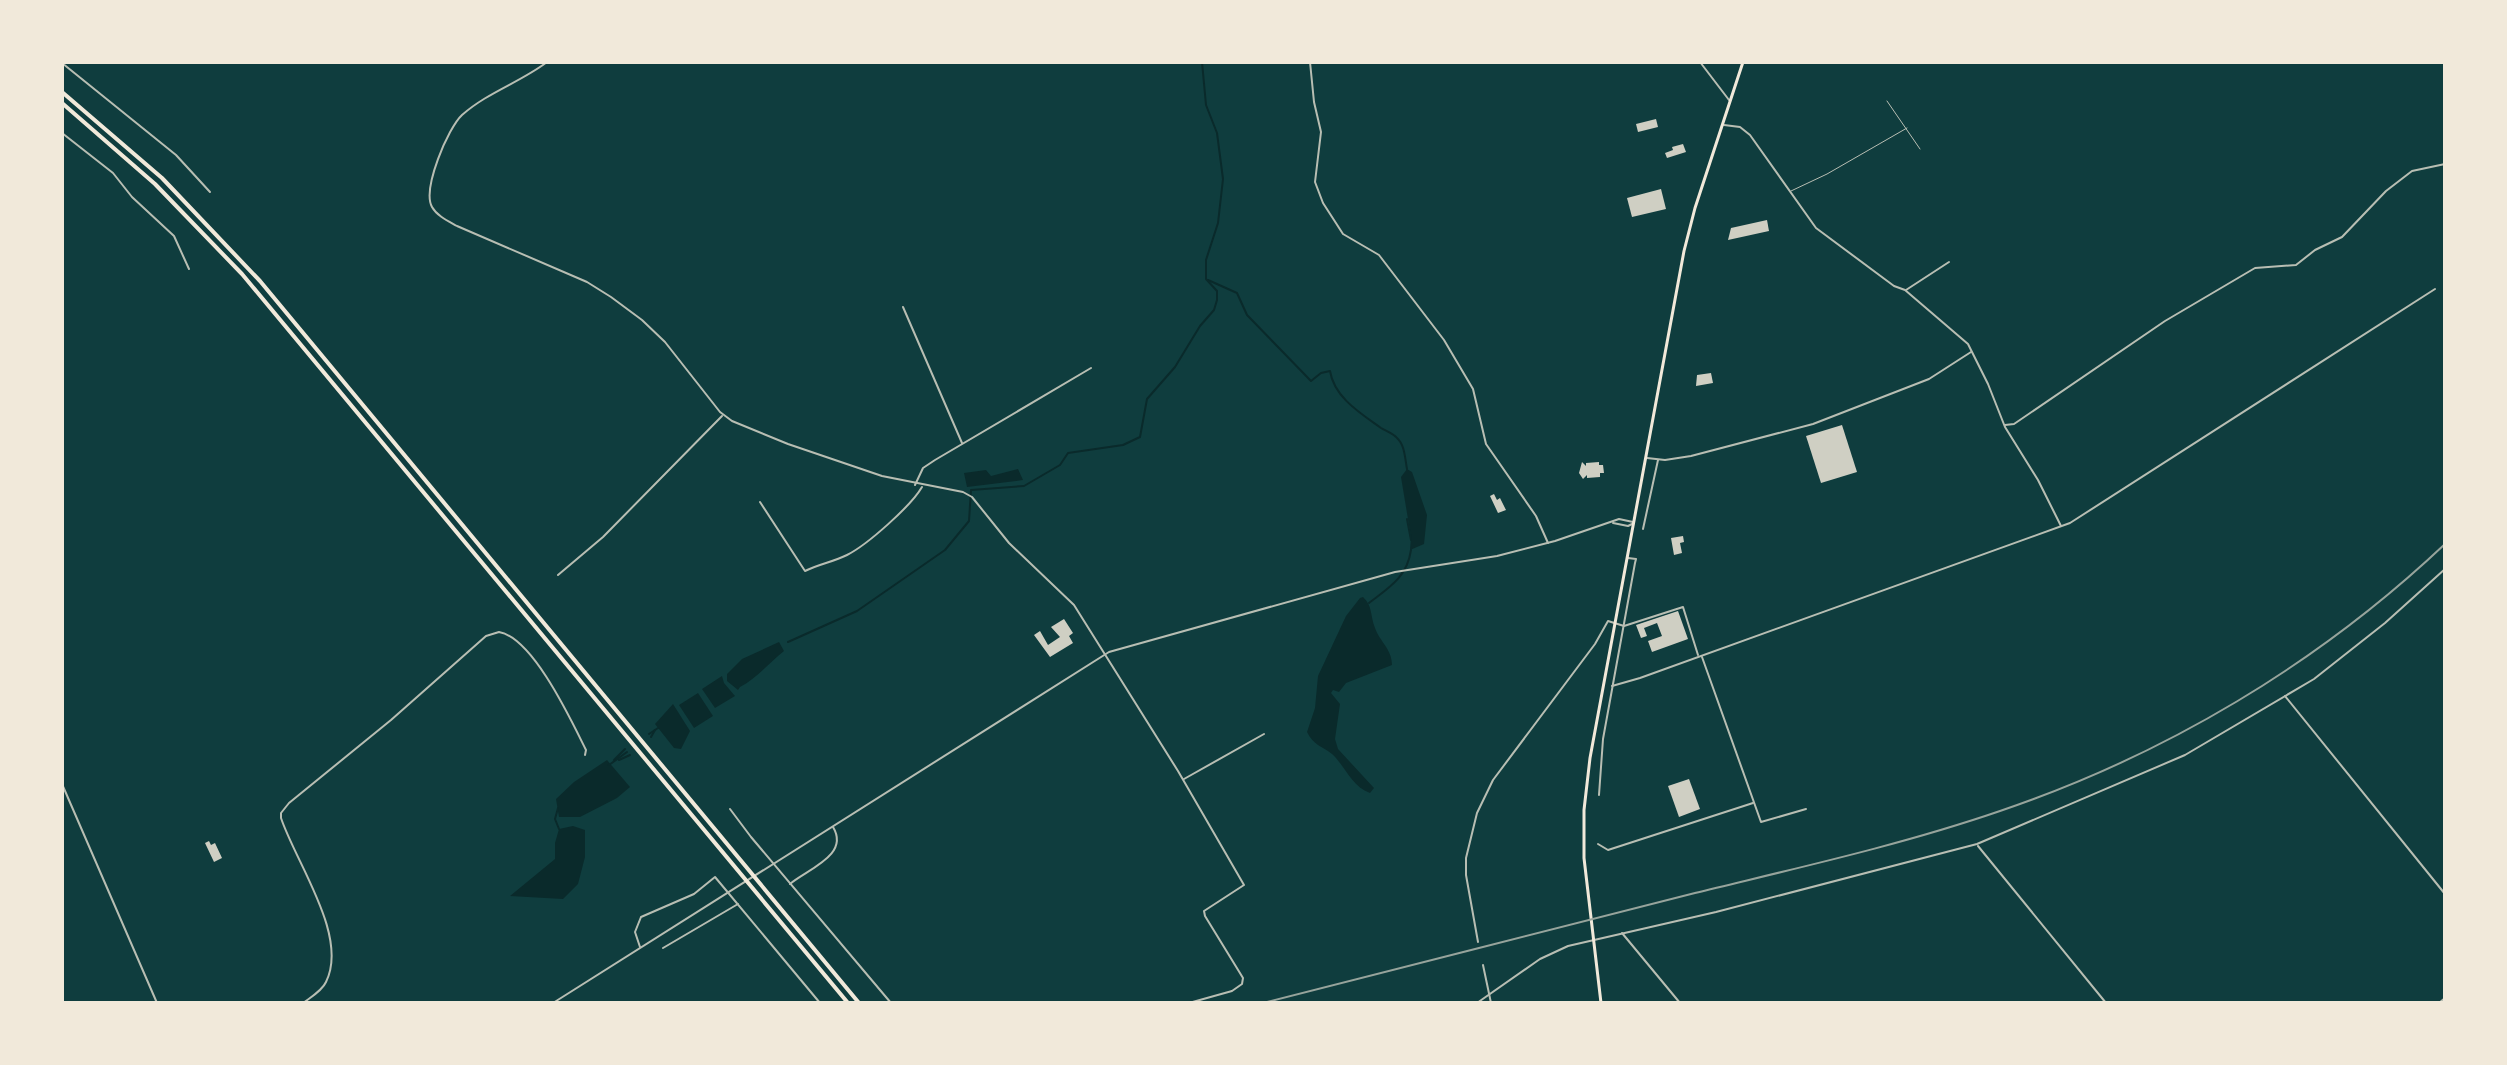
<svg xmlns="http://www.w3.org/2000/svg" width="2507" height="1065" font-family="Cabin,sans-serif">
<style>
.water{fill:#0a2a2b}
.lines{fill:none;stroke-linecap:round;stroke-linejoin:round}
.stream{stroke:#0a2a2b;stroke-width:2}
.building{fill:#cfcfc3}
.service{stroke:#b8beb3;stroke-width:1}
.minor{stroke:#b8beb3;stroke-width:2}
.tertiary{stroke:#b8beb3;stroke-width:2}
.primary{stroke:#f1e9da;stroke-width:3}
.motorway{stroke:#f1e9da;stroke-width:4}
.rail{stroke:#97a49c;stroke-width:2}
</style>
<rect width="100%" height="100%" fill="#0f3d3e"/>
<g class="water">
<path d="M1018 469 1023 480 967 487 964 473 986 470 991 476Z"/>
<path d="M1407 469 1412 472 1427 515 1424 544 1410 550 1411 537 1401 477Z"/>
<path d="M1363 597C1373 606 1370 616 1375 628 1380 642 1392 649 1392 665L1346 683 1339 692 1333 690 1331 693 1340 704 1335 739 1338 749 1374 788 1370 793C1351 786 1346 767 1332 754 1322 746 1313 745 1307 732L1315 708 1318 676 1346 616 1360 598Z"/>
<path d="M779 642 784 651C769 663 757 678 740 687L738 690 727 681V674L742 659Z"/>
<path d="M722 676 724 683 735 696 715 708 702 689Z"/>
<path d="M698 693 713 716 694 728 679 705Z"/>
<path d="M673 704 690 731 681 749 674 748 655 724Z"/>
<path d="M607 760 630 787 617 798 580 817H559L556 799 574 782Z"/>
<path d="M573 826 585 830V857L578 884 563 899 510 896 555 859V843L559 829Z"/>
</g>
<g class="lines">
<g class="stream">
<path d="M1208 280 1237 293 1247 315 1311 381 1321 373 1330 371C1334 397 1360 413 1381 428 1386 431 1393 433 1397 438 1405 445 1405 459 1407 469"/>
<path d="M1407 519 1411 540"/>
<path d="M1369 603C1390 587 1407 577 1411 550"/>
<path d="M788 642 857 611 945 550 969 521 971 490 1024 486 1060 465 1068 453 1123 445 1140 437 1147 399 1175 367 1200 326 1214 310 1217 300V291L1206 279V260L1218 223 1223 179 1217 133 1206 105 1202 62"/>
<path d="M649 734 658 728"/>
<path d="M651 737 655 730"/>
<path d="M614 760 625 749"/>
<path d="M619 760 630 755"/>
<path d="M609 765 627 752"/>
<path d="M558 808 555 819 559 829"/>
</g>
</g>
<g class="building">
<path d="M1656 119 1658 127 1638 132 1636 124Z"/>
<path d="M1683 144 1686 152 1667 158 1665 153 1673 150 1672 147Z"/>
<path d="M1661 189 1666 209 1632 217 1627 198Z"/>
<path d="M1767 220 1769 231 1728 240 1731 228Z"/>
<path d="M1711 373 1713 383 1696 386 1697 375Z"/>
<path d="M1842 425 1857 472 1821 483 1806 436Z"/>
<path d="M1582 462 1586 466V463L1599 462V465H1603L1604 473H1600V477L1587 478V475L1583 479 1579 473Z"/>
<path d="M1494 494 1497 500 1500 498 1506 510 1498 513 1490 496Z"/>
<path d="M1683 536 1684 542 1680 543 1682 553 1674 555 1671 538Z"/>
<path d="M1678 611 1688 639 1652 652 1648 641 1662 636 1657 623 1644 628 1647 636 1641 638 1636 625Z"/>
<path d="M1064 619 1073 633 1069 636 1073 643 1050 657 1034 635 1040 631 1048 645 1060 637 1051 627Z"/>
<path d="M1689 779 1700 809 1679 817 1668 786Z"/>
<path d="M209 841 211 845 215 843 222 858 214 862 205 843Z"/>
</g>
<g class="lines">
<g class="service">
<path d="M1887 101 1920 149"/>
<path d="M1791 191 1827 174 1907 128"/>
</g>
<g class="minor">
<path d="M547 62C521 82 488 92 462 115 448 128 422 189 432 207 437 216 448 221 457 226L587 282 611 297 642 320 665 342 720 412 732 421 788 444 882 476 963 492 972 497 1009 543 1074 605 1178 771 1244 885 1204 911 1205 916 1243 978 1242 984 1232 991 1189 1003"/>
<path d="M1310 62 1314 102 1321 132 1315 182 1323 203 1343 234 1379 255 1444 340 1473 389 1486 444 1536 516 1548 543"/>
<path d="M1700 62 1729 100"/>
<path d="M62 63 176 155 210 192"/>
<path d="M1724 125 1740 127 1750 135 1816 228 1894 286 1905 290 1968 344 1988 384 2005 427 2038 480 2061 526"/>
<path d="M62 133 113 173 132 197 174 236 189 269"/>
<path d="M1906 290 1949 262"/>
<path d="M903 307 962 443"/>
<path d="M2005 425 2014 424 2165 321 2255 268 2296 265 2315 250 2342 237 2386 191 2412 171 2445 164"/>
<path d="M1647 458 1665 460 1691 456 1813 424 1929 379 1971 352"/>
<path d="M915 485 923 468 935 460 1091 368"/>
<path d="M760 502 805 571C819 564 833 562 847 555 867 545 911 506 922 487"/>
<path d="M1643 529 1658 460"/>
<path d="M558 575 603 537 722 416"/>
<path d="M1702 657 1761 822 1806 809"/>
<path d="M1612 686 1640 678 2070 523 2435 289"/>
<path d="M2285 696 2445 894"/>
<path d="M1184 779 1264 734"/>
<path d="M1599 795 1603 739 1635 563 1636 559 1628 558"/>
<path d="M730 809 751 837 891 1003"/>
<path d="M1598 844 1608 850 1753 803"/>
<path d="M1978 846 2106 1003"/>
<path d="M790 884C808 869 850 855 833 827"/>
<path d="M1622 933 1680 1003"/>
<path d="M1478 942 1466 875V858L1477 813 1493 780 1595 644 1608 621 1624 626 1683 607 1698 655"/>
<path d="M640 947 635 932 641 917 694 894 715 877 820 1003"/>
<path d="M663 948 738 904"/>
<path d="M1483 965 1491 1003"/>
<path d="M303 1003C311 997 322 991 326 982 349 936 296 863 281 818V813L289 803 391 720 486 636 499 632C533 638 571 720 586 750L585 755"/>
<path d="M1477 1003 1540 959 1568 946 1716 912 1977 844 2185 755 2314 679 2385 623 2445 569"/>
<path d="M2439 1003 2445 998"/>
</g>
<g class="tertiary">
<path d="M1613 523 1628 526 1634 523"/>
<path d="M62 784 157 1003"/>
<path d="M553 1003 1109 652 1395 572 1497 556 1555 541 1619 519 1633 522"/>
</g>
<path class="primary" d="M1601 1003 1584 858V810L1590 758 1684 251 1695 208 1743 62"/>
<g class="motorway">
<path d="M62 92 162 178 260 281 859 1003"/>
<path d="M62 103 155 184 242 274 848 1003"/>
</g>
<path class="rail" d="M1263 1003C1407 966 1551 930 1695 893 1797 868 1901 845 2000 811 2165 755 2318 664 2445 544"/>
</g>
<rect width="2507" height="1065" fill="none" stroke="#f1e9da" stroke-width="128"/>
</svg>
